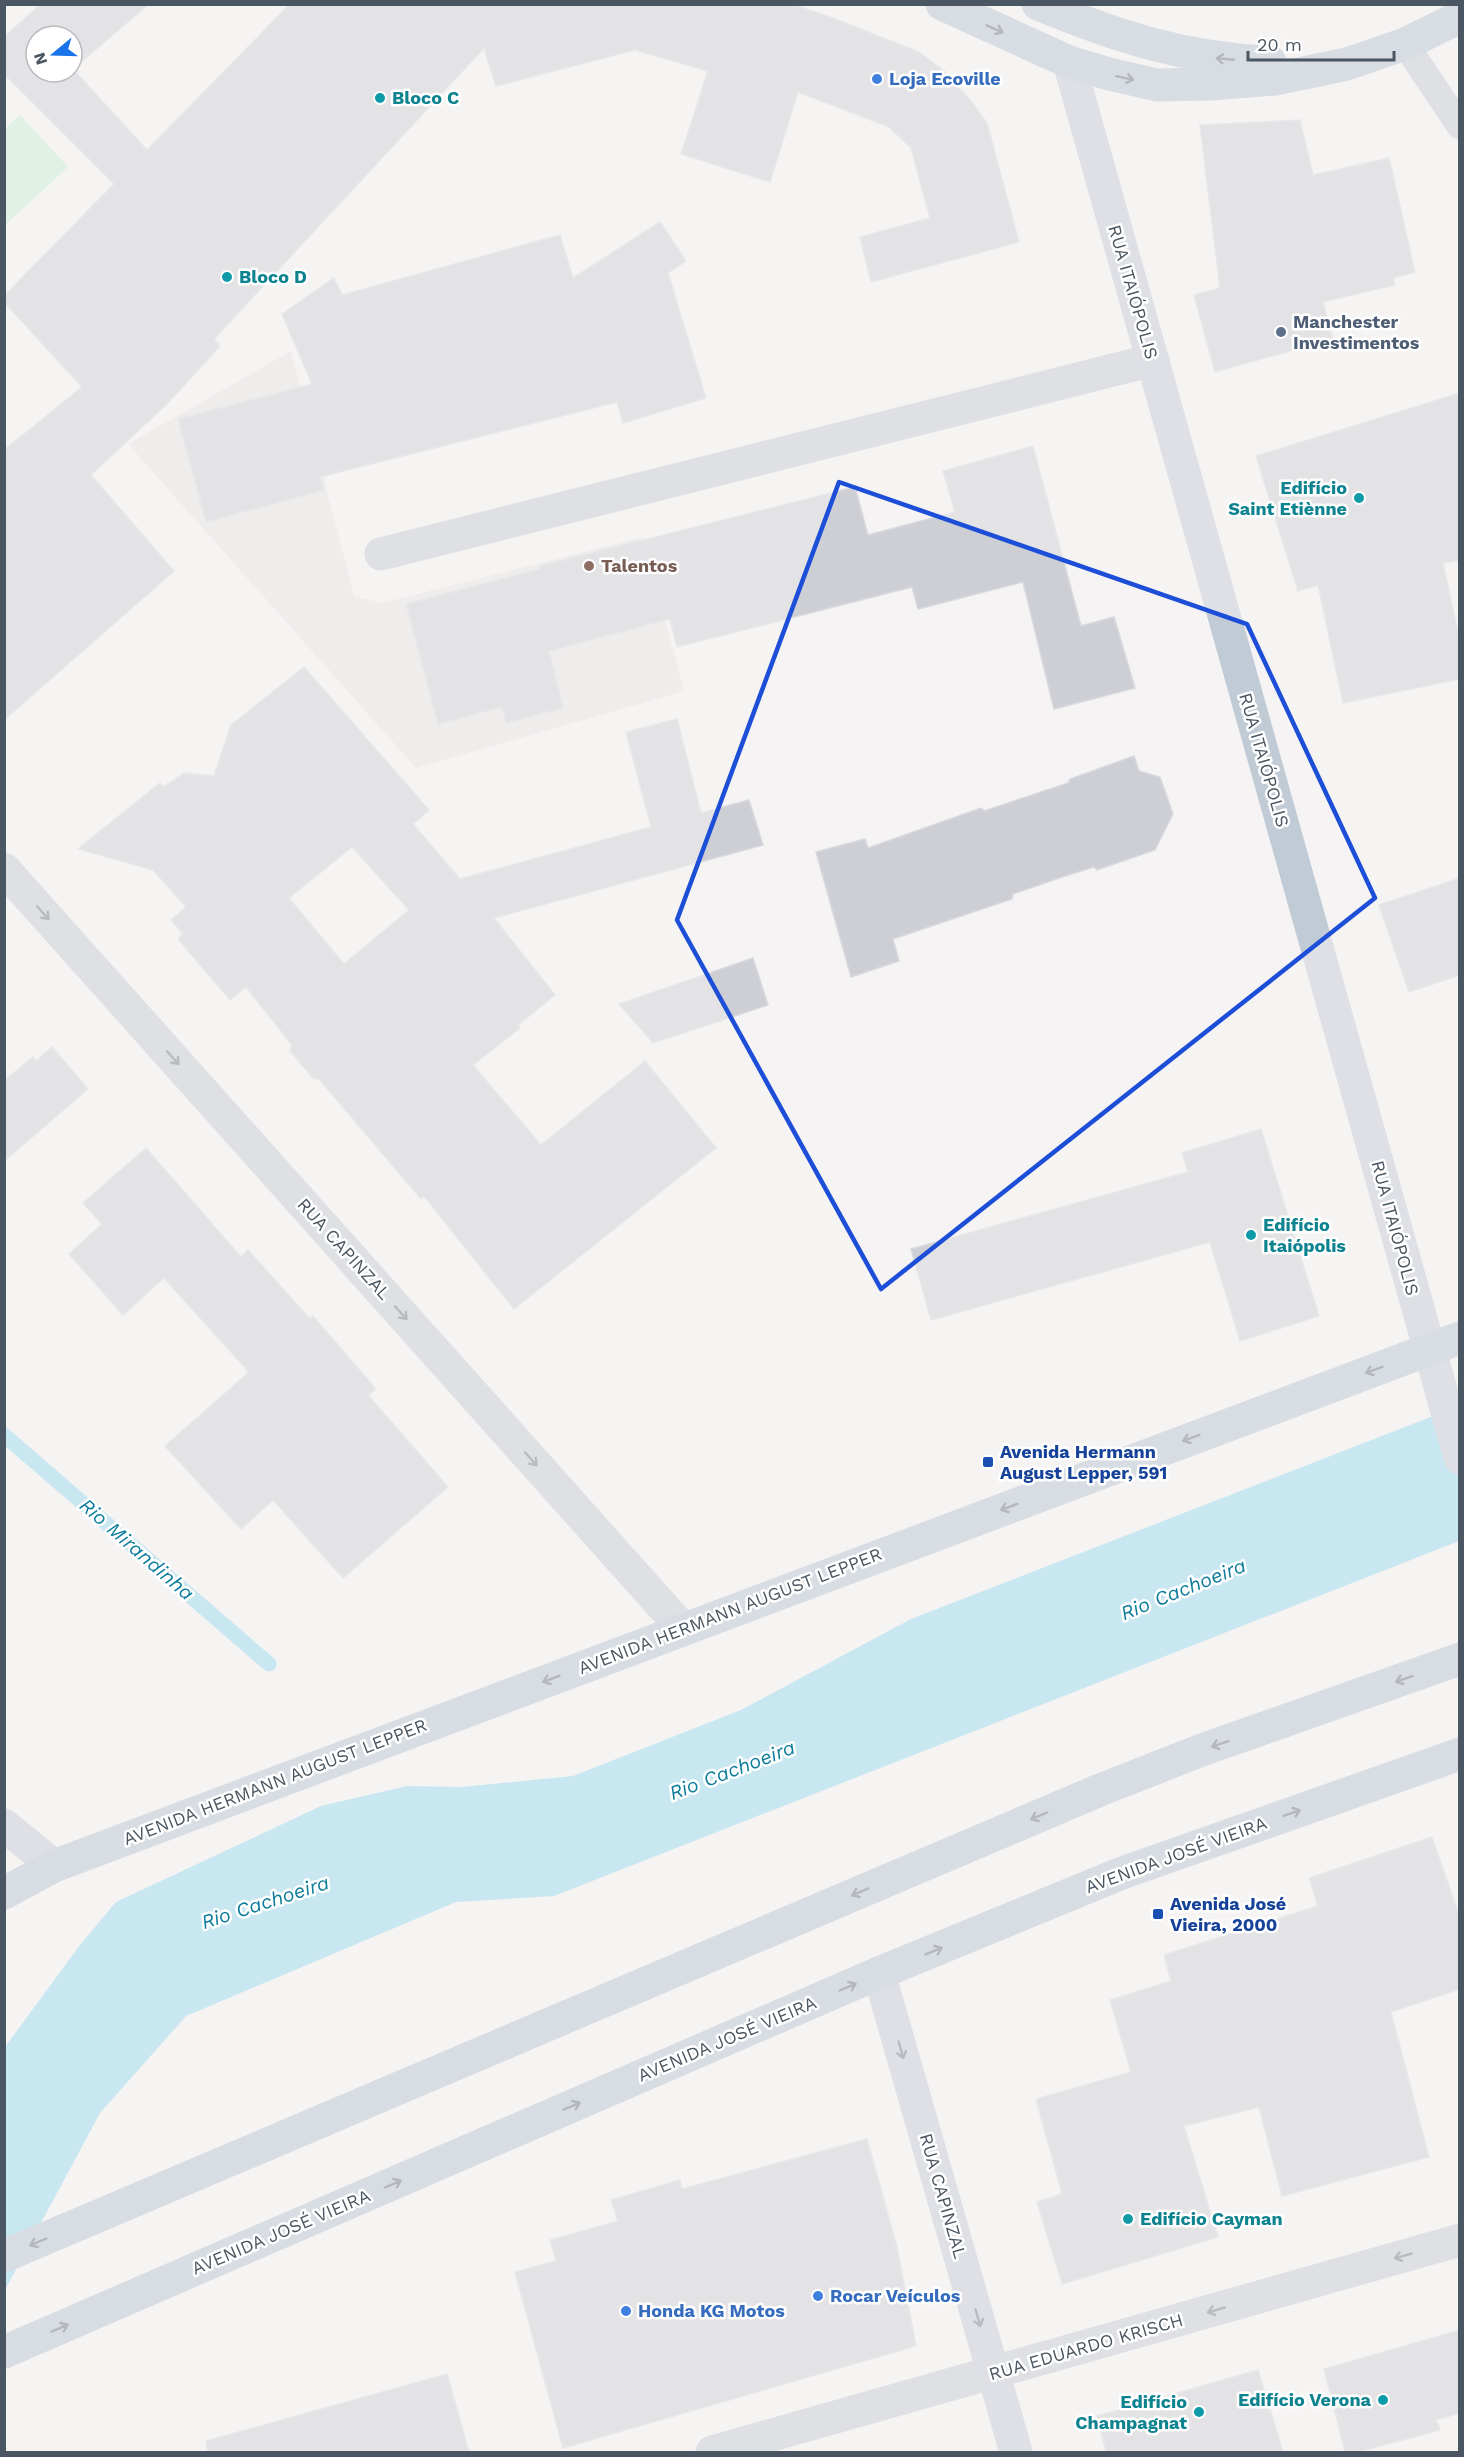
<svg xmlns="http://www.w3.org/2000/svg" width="1464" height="2457" font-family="'Work Sans',sans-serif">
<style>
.education{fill:#e6e4e5}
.green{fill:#c3f1d5}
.water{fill:#90daee}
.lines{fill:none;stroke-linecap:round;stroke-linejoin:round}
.stream{stroke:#90daee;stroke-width:15}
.building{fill:#cdcfd5;stroke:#d7d9de;stroke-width:1.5;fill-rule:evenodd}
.lane{stroke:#c1cad2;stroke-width:27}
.street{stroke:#c1cad2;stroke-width:33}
.secondary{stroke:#c1cbd6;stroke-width:33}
.primary{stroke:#b3c2d1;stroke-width:33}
.oneway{stroke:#64717d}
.oneway2{stroke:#6e7983}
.oneway3{stroke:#6e7984}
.marked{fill:none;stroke:#1d4ed8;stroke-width:4.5;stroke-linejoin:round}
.shop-dot{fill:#3f7fe0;stroke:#fff;stroke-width:2}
.culture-dot{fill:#0f9aa8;stroke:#fff;stroke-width:2}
.service-dot{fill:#5c6f8a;stroke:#fff;stroke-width:2}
.education-dot{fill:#8d6e63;stroke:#fff;stroke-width:2}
.transit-dot{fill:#1a4fb4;stroke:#fff;stroke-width:2}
.labels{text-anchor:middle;stroke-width:5;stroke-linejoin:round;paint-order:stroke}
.shop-label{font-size:18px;font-weight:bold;fill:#366cbe;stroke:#fff;text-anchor:start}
.culture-label{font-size:18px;font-weight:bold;fill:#0d838f;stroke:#fff;text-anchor:start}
.street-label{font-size:18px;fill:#4a5661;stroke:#fff}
.service-label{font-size:18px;font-weight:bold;fill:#4e5e75;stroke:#fff;text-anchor:start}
.education-label{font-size:18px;font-weight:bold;fill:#785e54;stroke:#fff;text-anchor:start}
.transit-label{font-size:18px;font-weight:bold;fill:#164399;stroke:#fff;text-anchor:start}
.water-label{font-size:20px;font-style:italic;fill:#0c7c9b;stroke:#fff}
</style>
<rect width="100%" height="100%" fill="#f5f3f3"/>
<path class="education" d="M291 351 354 596 382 603 643 537 684 691 416 768 128 444Z"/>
<path class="green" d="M20 115 68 167 5 225V129Z"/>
<path class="water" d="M1459 1406V1541L554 1896 456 1902 186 2016 100 2113 5 2290V2047L80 1945 116 1902 321 1806 407 1786 462 1787 573 1776 741 1710 911 1619Z"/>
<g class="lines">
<path class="stream" d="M4 1435 269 1664"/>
</g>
<g class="building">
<path d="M41 4H149L73 69 147 150 290 4H790L825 15 919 52 944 71 970 100 987 123 1019 242 871 282 860 237 930 218 911 148 889 127 798 92 770 182 681 154 708 71 635 50 496 86 484 48 214 339 220 346 167 404 91 475 174 571 4 720V450L82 387 4 302V296L114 184 4 74V37ZM36 36H72V72H36Z"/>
<path d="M1300 120 1313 175 1389 158 1415 272 1393 278 1395 285 1323 302 1333 339 1215 372 1194 295 1220 288 1200 125Z"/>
<path d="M660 222 686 261 668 273 706 398 623 423 617 402 320 477 324 490 206 522 178 419 312 384 282 314 334 278 342 295 560 235 573 278Z"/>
<path d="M1460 393V560L1443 563 1460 642V679L1343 703 1318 585 1298 591 1256 456Z"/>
<path d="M1033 446 1081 626 1114 617 1135 688 1054 709 1023 582 918 609 912 587 677 647 670 619 549 651 563 708 506 723 502 707 438 724 406 604 540 569V566L855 487 868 535 955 512 943 471Z"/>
<path d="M304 667 429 810 413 824 460 879 651 827 626 732 677 719 701 813 749 800 763 845 494 918 555 995 518 1025 520 1028 473 1065 541 1145 645 1061 716 1148 514 1309 424 1196 421 1199 319 1079 313 1078 290 1051 292 1045 246 987 230 1000 178 939 183 934 171 920 186 907 153 870 78 849 160 783 163 787 185 773 214 776 231 725ZM352 847 409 910 344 964 289 898Z"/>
<path d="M1134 756 1139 771 1160 777 1173 814 1155 850 1097 870 1094 867 1065 876 1013 894 1012 899 893 939 899 961 851 977 816 852 865 839 868 848 981 808 984 811 1068 783 1070 779Z"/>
<path d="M1460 878V975L1409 992 1379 905Z"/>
<path d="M753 958 768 1005 653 1043 619 1004Z"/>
<path d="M52 1047 88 1089 4 1161V1081L33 1057 36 1061Z"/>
<path d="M1261 1129 1319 1316 1240 1341 1210 1242 931 1320 911 1249 1188 1172 1182 1153Z"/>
<path d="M146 1148 241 1257 248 1250 310 1319 313 1316 376 1389 368 1395 448 1487 343 1578 273 1500 241 1529 165 1446 249 1372 164 1278 123 1315 69 1254 102 1224 83 1203Z"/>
<path d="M1432 1837 1460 1918V1989L1391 2012 1429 2157 1282 2196 1259 2107 1184 2126 1218 2237 1062 2284 1037 2202 1062 2194 1036 2099 1131 2072 1110 2000 1171 1981 1164 1955 1318 1906 1309 1878Z"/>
<path d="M867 2139 897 2247 916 2346 563 2448 515 2272 556 2261 550 2240 618 2221 611 2200 680 2180 682 2189Z"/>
<path d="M1460 2330V2413L1436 2420 1440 2430 1358 2452H1345L1324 2369Z"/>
<path d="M1258 2370 1283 2452H1106L1097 2416Z"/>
<path d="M447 2374 469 2452H208L206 2441Z"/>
</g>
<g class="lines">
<path class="lane" d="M1405 44 1460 126"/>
<g class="street">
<path d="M381 554 1153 360"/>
<path d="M4 869 683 1629"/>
<path d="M712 2452 1460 2240"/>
</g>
<g class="secondary">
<path d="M1069 62 1460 1458"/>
<path d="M4 1825 54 1866"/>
<path d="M879 1973 1016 2452"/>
</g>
<g class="primary">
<path d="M942 4 1069 62 1109 74 1157 85 1211 84 1275 79 1347 64 1405 44 1460 17"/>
<path d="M1038 4C1116 36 1185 59 1270 62"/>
<path d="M4 1893 54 1866 1460 1338"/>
<path d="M4 2256 1100 1790 1199 1751 1460 1659"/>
<path d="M4 2352 879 1973 1122 1873 1460 1754"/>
</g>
</g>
<defs><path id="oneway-shaft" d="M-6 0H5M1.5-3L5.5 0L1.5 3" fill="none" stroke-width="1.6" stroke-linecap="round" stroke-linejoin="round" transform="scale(1.5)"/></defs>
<g class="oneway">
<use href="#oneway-shaft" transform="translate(995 29) rotate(24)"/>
<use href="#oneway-shaft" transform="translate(1225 59) rotate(-175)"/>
<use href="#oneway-shaft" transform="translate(1125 78) rotate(12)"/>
<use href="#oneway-shaft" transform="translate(1374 1370) rotate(159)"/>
<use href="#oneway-shaft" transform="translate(1191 1438) rotate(159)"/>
<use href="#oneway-shaft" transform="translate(1009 1507) rotate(159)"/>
<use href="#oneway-shaft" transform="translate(551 1679) rotate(159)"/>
<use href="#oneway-shaft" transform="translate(1404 1679) rotate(161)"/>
<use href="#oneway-shaft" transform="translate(1220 1744) rotate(161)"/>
<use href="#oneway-shaft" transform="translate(1292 1813) rotate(-19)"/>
<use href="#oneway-shaft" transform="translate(1039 1816) rotate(157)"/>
<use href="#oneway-shaft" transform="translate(860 1892) rotate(157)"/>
<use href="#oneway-shaft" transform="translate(934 1951) rotate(-22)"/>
<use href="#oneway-shaft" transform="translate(848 1987) rotate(-23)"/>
<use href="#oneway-shaft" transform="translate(572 2106) rotate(-23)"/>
<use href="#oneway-shaft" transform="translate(393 2184) rotate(-23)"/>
<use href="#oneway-shaft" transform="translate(38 2242) rotate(157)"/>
<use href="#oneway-shaft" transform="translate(60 2328) rotate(-23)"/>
</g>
<g class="oneway2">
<use href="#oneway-shaft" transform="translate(43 913) rotate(48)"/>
<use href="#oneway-shaft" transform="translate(173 1058) rotate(48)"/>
<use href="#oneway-shaft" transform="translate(401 1313) rotate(48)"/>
<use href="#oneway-shaft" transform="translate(531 1459) rotate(48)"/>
<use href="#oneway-shaft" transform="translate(1403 2256) rotate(164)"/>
<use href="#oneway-shaft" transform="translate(1216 2310) rotate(164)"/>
</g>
<g class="oneway3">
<use href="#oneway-shaft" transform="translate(901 2050) rotate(74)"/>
<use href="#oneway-shaft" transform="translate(978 2318) rotate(74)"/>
</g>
<path d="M0 0H1464V2457H0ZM839 482 1247 624 1375 898 881 1289 677 920Z" fill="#f5f3f3" fill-opacity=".55" fill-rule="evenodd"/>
<path class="marked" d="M839 482 1247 624 1375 898 881 1289 677 920Z"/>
<g class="shop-dot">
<circle cx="877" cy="79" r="6"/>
<circle cx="818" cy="2296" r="6"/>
<circle cx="626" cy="2311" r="6"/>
</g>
<g class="culture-dot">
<circle cx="380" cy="98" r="6"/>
<circle cx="227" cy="277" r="6"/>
<circle cx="1359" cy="498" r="6"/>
<circle cx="1251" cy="1235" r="6"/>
<circle cx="1128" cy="2219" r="6"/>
<circle cx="1383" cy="2400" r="6"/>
<circle cx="1199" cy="2412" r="6"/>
</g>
<circle class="service-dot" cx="1281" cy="332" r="6"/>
<circle class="education-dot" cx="589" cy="566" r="6"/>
<g class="transit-dot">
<rect x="982" y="1456" width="12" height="12" rx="3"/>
<rect x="1152" y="1908" width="12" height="12" rx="3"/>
</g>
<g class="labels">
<g class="shop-label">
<text x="889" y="85">Loja Ecoville</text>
<text x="830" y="2302">Rocar Veículos</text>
<text x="638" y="2317">Honda KG Motos</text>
</g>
<g class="culture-label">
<text x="392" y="104">Bloco C</text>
<text x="239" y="283">Bloco D</text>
<text x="1347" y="494" text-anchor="end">Edifício<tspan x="1347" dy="21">Saint Etiènne</tspan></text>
<text x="1263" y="1231">Edifício<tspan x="1263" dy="21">Itaiópolis</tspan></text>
<text x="1140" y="2225">Edifício Cayman</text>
<text x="1371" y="2406" text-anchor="end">Edifício Verona</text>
<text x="1187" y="2408" text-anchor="end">Edifício<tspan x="1187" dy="21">Champagnat</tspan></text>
</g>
<g class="street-label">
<text transform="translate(1133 292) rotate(74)" y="6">RUA ITAIÓPOLIS</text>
<text transform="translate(1264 760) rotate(74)" y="6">RUA ITAIÓPOLIS</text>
<text transform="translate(1395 1228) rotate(75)" y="6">RUA ITAIÓPOLIS</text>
<text transform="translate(344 1249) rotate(48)" y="6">RUA CAPINZAL</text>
<text transform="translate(730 1611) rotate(-21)" y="6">AVENIDA HERMANN AUGUST LEPPER</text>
<text transform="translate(275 1782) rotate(-21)" y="6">AVENIDA HERMANN AUGUST LEPPER</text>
<text transform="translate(1176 1855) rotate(-20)" y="6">AVENIDA JOSÉ VIEIRA</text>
<text transform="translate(727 2039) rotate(-23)" y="6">AVENIDA JOSÉ VIEIRA</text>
<text transform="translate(943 2196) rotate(74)" y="6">RUA CAPINZAL</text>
<text transform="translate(281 2232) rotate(-23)" y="6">AVENIDA JOSÉ VIEIRA</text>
<text transform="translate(1086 2347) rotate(-16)" y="6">RUA EDUARDO KRISCH</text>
</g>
<g class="service-label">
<text x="1293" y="328">Manchester<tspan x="1293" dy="21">Investimentos</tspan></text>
</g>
<g class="education-label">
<text x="601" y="572">Talentos</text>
</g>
<g class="transit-label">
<text x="1000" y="1458">Avenida Hermann<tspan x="1000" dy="21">August Lepper, 591</tspan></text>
<text x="1170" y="1910">Avenida José<tspan x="1170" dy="21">Vieira, 2000</tspan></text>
</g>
<g class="water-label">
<text transform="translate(137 1549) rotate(41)" y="7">Rio Mirandinha</text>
<text transform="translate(1183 1589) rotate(-22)" y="7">Rio Cachoeira</text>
<text transform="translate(732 1770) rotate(-21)" y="7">Rio Cachoeira</text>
<text transform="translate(265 1902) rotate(-18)" y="7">Rio Cachoeira</text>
</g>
</g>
<rect width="1464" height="2457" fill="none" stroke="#4a5661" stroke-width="12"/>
<g transform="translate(54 54) rotate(251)"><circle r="28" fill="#ffffff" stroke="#b7bbc0" stroke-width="1.5"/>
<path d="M0-4.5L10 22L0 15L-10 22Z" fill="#1a73e8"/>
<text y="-9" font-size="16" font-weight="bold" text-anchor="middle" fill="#4a5661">N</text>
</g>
<path d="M1248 51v9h146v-9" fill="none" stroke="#4a5661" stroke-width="3"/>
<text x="1257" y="51" font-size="18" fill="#4a5661" stroke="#ffffff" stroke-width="4.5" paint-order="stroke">20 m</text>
</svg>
